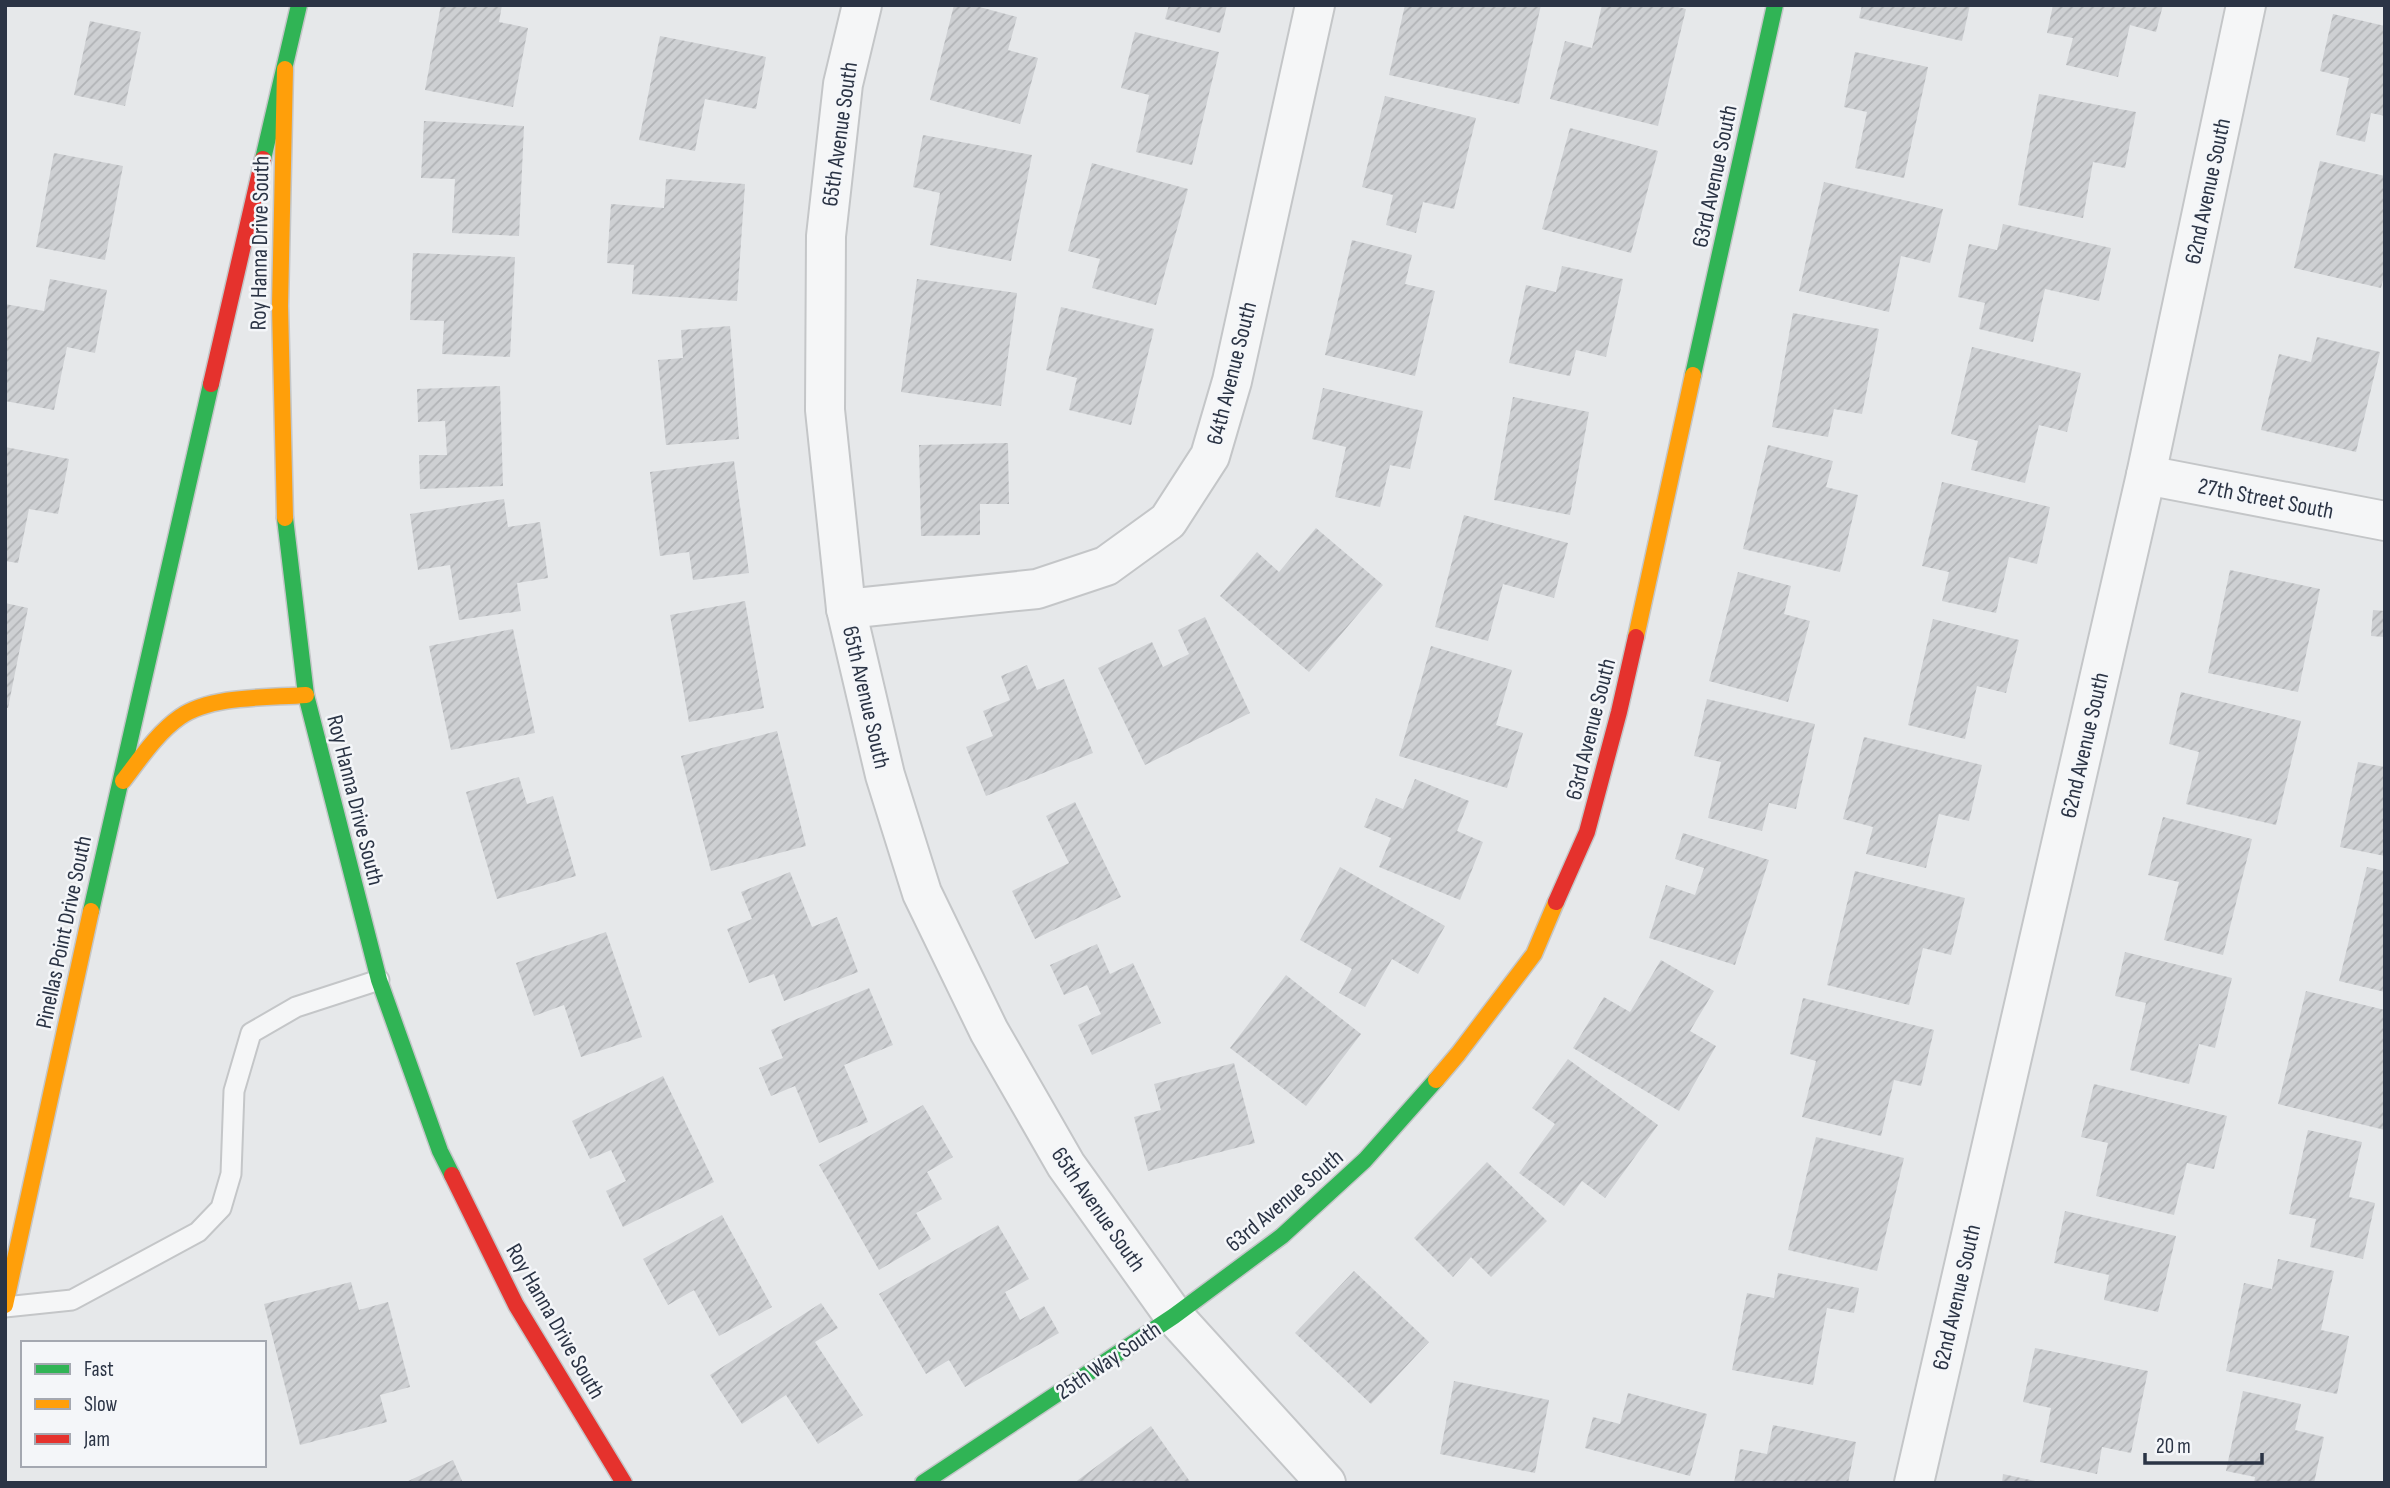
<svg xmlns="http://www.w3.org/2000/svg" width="2390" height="1488" font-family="'Sofia Sans Condensed',sans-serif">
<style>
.building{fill:url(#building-hatch)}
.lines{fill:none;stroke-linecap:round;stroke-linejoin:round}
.lane-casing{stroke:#c4c6c8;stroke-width:23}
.street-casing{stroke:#c4c6c8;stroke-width:42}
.fast-casing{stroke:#c4c6c8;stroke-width:19}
.slow-casing{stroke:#c4c6c8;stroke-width:19}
.jam-casing{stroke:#c4c6c8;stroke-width:19}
.lane{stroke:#f5f6f7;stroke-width:19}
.street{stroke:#f5f6f7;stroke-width:38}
.fast{stroke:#30b455;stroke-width:16}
.slow{stroke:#ff9f0a;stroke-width:16}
.jam{stroke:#e5322d;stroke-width:16}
.labels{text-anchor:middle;stroke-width:5;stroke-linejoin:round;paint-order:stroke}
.street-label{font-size:23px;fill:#2b3445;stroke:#f4f6f9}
</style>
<defs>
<pattern id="building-hatch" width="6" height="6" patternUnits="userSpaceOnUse" patternTransform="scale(1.75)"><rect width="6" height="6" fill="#ced0d3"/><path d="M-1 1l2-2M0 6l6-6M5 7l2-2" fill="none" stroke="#b1b3b6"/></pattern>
</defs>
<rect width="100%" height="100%" fill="#e6e8ea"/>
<g class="building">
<path d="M441 5H502L499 22 528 28 513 107 425 90Z"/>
<path d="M954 5H972L1017 17 1008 50 1038 58 1020 124 930 100Z"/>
<path d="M1169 5H1227L1220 33 1165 19Z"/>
<path d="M1405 5H1541L1519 104 1389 75Z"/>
<path d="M1602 5H1670L1686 9 1658 126 1550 99 1565 41 1592 48Z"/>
<path d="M1862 5H1970L1962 41 1859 18Z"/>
<path d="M2053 5H2163L2156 32 2130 25 2118 77 2066 65 2073 38 2047 33Z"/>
<path d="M2333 14 2385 26V116L2371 113 2365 142 2336 135 2349 78 2320 71Z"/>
<path d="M90 21 141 32 125 106 74 95Z"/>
<path d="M1135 32 1219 52 1192 165 1136 152 1149 95 1121 88Z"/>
<path d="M660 36 766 57 756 109 705 99 695 151 639 140Z"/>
<path d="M1855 52 1928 67 1904 178 1855 168 1867 112 1844 107Z"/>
<path d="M2039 94 2136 112 2125 168 2093 162 2083 218 2018 205Z"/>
<path d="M1385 96 1476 118 1454 209 1423 202 1416 233 1386 225 1393 195 1362 187Z"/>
<path d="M424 121 524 126 519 236 452 233 455 179 421 178Z"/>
<path d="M1570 128 1658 151 1631 253 1542 229Z"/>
<path d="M923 135 1032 155 1011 261 930 245 940 193 913 187Z"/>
<path d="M54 153 123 166 105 260 36 247Z"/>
<path d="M2320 161 2385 176V272L2381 288 2294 268Z"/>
<path d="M1092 163 1188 189 1156 305 1092 288 1100 259 1068 251Z"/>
<path d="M666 179 745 184 737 301 632 294 634 265 607 263 611 204 664 208Z"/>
<path d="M1824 182 1943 209 1930 263 1901 256 1889 312 1799 291Z"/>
<path d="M2003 224 2111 248 2099 301 2045 289 2033 342 1979 329 1985 303 1958 297 1969 244 1997 250Z"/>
<path d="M1352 240 1412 255 1405 284 1435 291 1415 376 1325 355Z"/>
<path d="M413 253 515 257 510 357 442 354 444 321 410 320Z"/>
<path d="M1562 266 1623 279 1606 357 1576 350 1570 376 1509 363 1526 285 1556 292Z"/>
<path d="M50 279 107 290 95 353 67 347 54 410 5 401V304L44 311Z"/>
<path d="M917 279 1017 293 1001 406 901 392Z"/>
<path d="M1061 307 1154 329 1131 425 1069 410 1077 378 1046 370Z"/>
<path d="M1793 313 1879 329 1862 414 1834 409 1828 437 1772 427Z"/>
<path d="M730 326 739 439 666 445 658 360 683 358 681 330Z"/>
<path d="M2317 337 2380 352 2356 452 2261 430 2279 354 2311 362Z"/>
<path d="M1972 347 2081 373 2067 432 2039 425 2025 483 1971 470 1978 441 1951 434Z"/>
<path d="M500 386 503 486 420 489 419 455H447L445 421 418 422 417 389Z"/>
<path d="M1323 388 1423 411 1410 469 1390 465 1380 507 1335 497 1346 447 1312 439Z"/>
<path d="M1513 397 1589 412 1570 515 1494 500Z"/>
<path d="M1008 443 1009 504H980V535L921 536 919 445Z"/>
<path d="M1768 445 1833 461 1826 487 1858 495 1840 572 1743 549Z"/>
<path d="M5 447 69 459 58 514 29 509 18 563 5 561Z"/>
<path d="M734 461 749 573 693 580 689 552 660 556 650 472Z"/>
<path d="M1942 482 2050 507 2037 564 2009 557 1996 613 1942 601 1949 572 1922 566Z"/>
<path d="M504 499 508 527 540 522 548 578 517 583 521 611 459 620 450 565 418 570 410 514Z"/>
<path d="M1464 515 1568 543 1554 598 1503 584 1488 641 1435 627Z"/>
<path d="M1316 528 1383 585 1309 672 1220 596 1257 552 1279 572Z"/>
<path d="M2230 570 2320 589 2298 692 2208 673Z"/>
<path d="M1738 572 1791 586 1784 614 1810 621 1788 702 1709 681Z"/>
<path d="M745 601 764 708 689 722 670 615Z"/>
<path d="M5 603 28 608 8 708H5Z"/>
<path d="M2373 610 2385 611V637L2371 636Z"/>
<path d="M1205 617 1250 713 1145 765 1098 668 1152 642 1163 667 1189 654 1178 630Z"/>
<path d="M1933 619 2019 640 2006 693 1977 686 1965 739 1908 725Z"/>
<path d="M513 629 535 733 451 750 429 646Z"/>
<path d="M1431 646 1512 670 1496 725 1523 733 1507 788 1399 756Z"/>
<path d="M1027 665 1037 690 1064 679 1093 753 986 796 966 747 993 736 983 711 1010 700 1001 676Z"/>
<path d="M2181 692 2301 721 2276 825 2186 804 2199 752 2169 744Z"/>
<path d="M1707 699 1815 724 1796 809 1769 803 1762 831 1708 818 1721 762 1694 756Z"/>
<path d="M777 731 806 846 711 871 681 756Z"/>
<path d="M1864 737 1982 765 1969 821 1939 814 1926 868 1866 854 1873 827 1843 819Z"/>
<path d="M2358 762 2385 767V856L2340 847Z"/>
<path d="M519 777 527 804 553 796 576 876 497 899 466 792Z"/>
<path d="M1415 779 1469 801 1457 831 1483 842 1460 900 1379 867 1391 838 1364 827 1376 798 1403 809Z"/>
<path d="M1075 802 1121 897 1035 939 1012 891 1069 863 1046 816Z"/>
<path d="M2163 817 2252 839 2223 955 2164 940 2179 882 2148 875Z"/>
<path d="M1683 833 1769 860 1735 965 1649 938 1666 885 1695 895 1704 868 1675 859Z"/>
<path d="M1340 867 1445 926 1418 974 1392 959 1365 1007 1339 993 1352 969 1300 940Z"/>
<path d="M2367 867 2385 871V992L2339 981Z"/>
<path d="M1855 871 1965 898 1951 955 1923 948 1909 1005 1827 985Z"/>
<path d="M790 872 812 927 837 917 858 972 784 1001 774 974 749 983 727 929 752 919 741 892Z"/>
<path d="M606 932 642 1037 581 1057 564 1005 534 1016 516 963Z"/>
<path d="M1097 944 1110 974 1133 963 1161 1023 1092 1055 1078 1025 1101 1014 1087 985 1064 995 1050 965Z"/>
<path d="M2125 952 2232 978 2215 1048 2199 1044 2189 1084 2130 1070 2146 1003 2115 996Z"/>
<path d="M1661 960 1714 991 1690 1031 1716 1046 1679 1111 1573 1048 1604 997 1630 1012Z"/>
<path d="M1286 975 1361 1034 1306 1106 1230 1048Z"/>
<path d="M869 988 893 1045 844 1065 868 1122 819 1143 795 1086 771 1096 759 1068 783 1058 771 1030Z"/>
<path d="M2306 991 2385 1010V1130L2278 1104Z"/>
<path d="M1803 998 1934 1030 1921 1086 1894 1080 1881 1136 1802 1117 1816 1061 1790 1054Z"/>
<path d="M1568 1059 1658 1125 1605 1198 1582 1181 1564 1206 1519 1173 1555 1124 1532 1108Z"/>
<path d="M1234 1063 1255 1143 1148 1171 1134 1117 1161 1110 1154 1084Z"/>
<path d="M663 1076 714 1182 623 1227 606 1191 626 1181 611 1150 590 1159 572 1121Z"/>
<path d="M2094 1084 2227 1116 2214 1169 2187 1163 2174 1215 2096 1196 2108 1143 2081 1137Z"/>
<path d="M923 1105 953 1157 927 1172 942 1199 916 1213 931 1239 879 1270 819 1165Z"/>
<path d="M2308 1130 2362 1142 2349 1197 2375 1203 2363 1259 2310 1247 2316 1219 2289 1214Z"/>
<path d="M1816 1137 1904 1158 1877 1271 1788 1250Z"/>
<path d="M1487 1162 1547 1221 1491 1277 1471 1257 1453 1277 1414 1238Z"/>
<path d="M2065 1211 2176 1236 2158 1312 2104 1300 2109 1275 2054 1263Z"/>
<path d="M722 1215 772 1307 719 1336 694 1290 668 1305 643 1259Z"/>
<path d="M998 1225 1029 1279 1005 1292 1020 1320 1044 1306 1059 1333 965 1387 949 1360 926 1374 879 1294Z"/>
<path d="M2278 1259 2334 1271 2321 1330 2349 1336 2337 1394 2226 1371 2244 1283 2272 1289Z"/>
<path d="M1354 1271 1429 1342 1371 1404 1295 1333Z"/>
<path d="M1778 1273 1859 1288 1854 1313 1827 1308 1813 1385 1732 1370 1747 1293 1774 1298Z"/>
<path d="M351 1282 359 1310 388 1302 410 1387 380 1395 387 1422 300 1445 264 1304Z"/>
<path d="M821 1303 838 1328 815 1342 863 1415 818 1444 786 1395 742 1424 710 1375Z"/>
<path d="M2035 1348 2148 1371 2131 1453 2102 1447 2097 1474 2040 1462 2051 1408 2023 1402Z"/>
<path d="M1454 1381 1549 1400 1535 1473 1440 1454Z"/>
<path d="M2243 1391 2301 1404 2295 1430 2324 1437 2314 1483H2254L2255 1477 2226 1471Z"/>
<path d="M1628 1393 1707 1414 1690 1476 1585 1448 1593 1417 1620 1424Z"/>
<path d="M1773 1425 1856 1442 1848 1483H1734L1740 1449 1767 1454Z"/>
<path d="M1151 1426 1191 1483H1074Z"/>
<path d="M453 1460 463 1483H404Z"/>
<path d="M2003 1474 2040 1482 2039 1483H2002Z"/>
</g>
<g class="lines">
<g class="lane-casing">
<path id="lane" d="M5 1307 72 1300 198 1232 221 1208 231 1174 234 1091 251 1033 296 1007 379 980"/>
</g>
<g class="street-casing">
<g id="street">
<path d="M862 5 843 84 826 236 825 410 846 609 885 775 922 893 989 1031 1066 1165 1174 1316 1326 1483"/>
<path d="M2146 475 2385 521"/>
<path d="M846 609 1037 589 1106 566 1168 521 1210 456 1232 381 1315 5"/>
<path d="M1914 1483 2146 475 2246 5"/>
</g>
</g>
<g class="fast-casing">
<g id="fast">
<path d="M263 159 299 5"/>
<path d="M1693 375 1775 5"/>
<path d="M285 518 306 695 379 980 440 1151 452 1175"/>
<path d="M91 911 211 384"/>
<path d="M923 1483 1174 1316 1282 1236 1365 1160 1436 1080"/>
</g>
</g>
<g class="slow-casing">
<g id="slow">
<path d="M285 518 280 306 285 69"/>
<path d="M1636 637 1693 375"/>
<path d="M123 781C140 759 157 733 180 717 212 695 268 698 306 695"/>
<path d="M1436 1080 1458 1054 1534 954 1556 902"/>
<path d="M5 1305 91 911"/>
</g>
</g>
<g class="jam-casing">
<g id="jam">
<path d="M211 384 263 159"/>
<path d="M1556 902 1587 832 1619 712 1636 637"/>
<path d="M452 1175 516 1305 624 1483"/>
</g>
</g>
<use href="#lane" class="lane"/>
<use href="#street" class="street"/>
<use href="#fast" class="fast"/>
<use href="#slow" class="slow"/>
<use href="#jam" class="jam"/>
</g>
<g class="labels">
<g class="street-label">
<text transform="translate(839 134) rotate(-82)" y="8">65th Avenue South</text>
<text transform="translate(1714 176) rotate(-78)" y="8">63rd Avenue South</text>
<text transform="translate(2207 191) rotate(-78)" y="8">62nd Avenue South</text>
<text transform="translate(259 243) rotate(-89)" y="8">Roy Hanna Drive South</text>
<text transform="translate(1231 373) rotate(-76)" y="8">64th Avenue South</text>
<text transform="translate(2266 498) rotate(11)" y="8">27th Street South</text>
<text transform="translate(867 697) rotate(77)" y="8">65th Avenue South</text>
<text transform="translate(1590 729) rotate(-76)" y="8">63rd Avenue South</text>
<text transform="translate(2084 745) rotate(-77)" y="8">62nd Avenue South</text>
<text transform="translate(356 800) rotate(76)" y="8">Roy Hanna Drive South</text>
<text transform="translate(63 932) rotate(-78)" y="8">Pinellas Point Drive South</text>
<text transform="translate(1284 1200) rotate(-40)" y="8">63rd Avenue South</text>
<text transform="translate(1099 1209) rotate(55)" y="8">65th Avenue South</text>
<text transform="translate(1956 1297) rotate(-77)" y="8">62nd Avenue South</text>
<text transform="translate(556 1321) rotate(60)" y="8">Roy Hanna Drive South</text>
<text transform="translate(1108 1360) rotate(-34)" y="8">25th Way South</text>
</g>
</g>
<rect width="2390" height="1488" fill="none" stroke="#2b3445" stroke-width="14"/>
<rect x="21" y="1341" width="245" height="126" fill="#f4f6f9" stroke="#a4a8b1" stroke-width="2"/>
<rect x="35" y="1364" width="35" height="10" fill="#30b455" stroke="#a4a8b1" stroke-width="2"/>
<text x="84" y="1376" font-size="21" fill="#2b3445">Fast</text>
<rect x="35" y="1399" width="35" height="10" fill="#ff9f0a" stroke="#a4a8b1" stroke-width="2"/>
<text x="84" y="1411" font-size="21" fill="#2b3445">Slow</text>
<rect x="35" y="1434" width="35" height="10" fill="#e5322d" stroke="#a4a8b1" stroke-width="2"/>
<text x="84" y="1446" font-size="21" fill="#2b3445">Jam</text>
<path d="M2145 1453v10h117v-10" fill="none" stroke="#2b3445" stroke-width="3.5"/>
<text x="2156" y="1453" font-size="21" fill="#2b3445" stroke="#f4f6f9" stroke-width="5" paint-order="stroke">20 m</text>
</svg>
